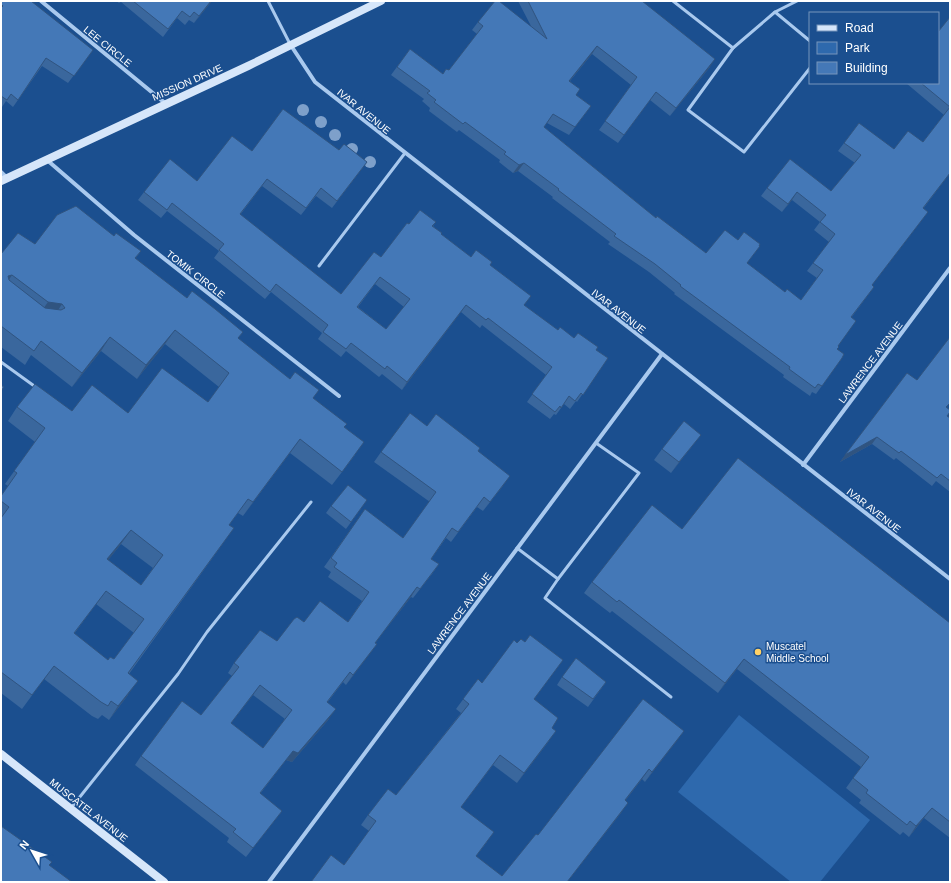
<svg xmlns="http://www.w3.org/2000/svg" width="951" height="883" font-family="Helvetica,sans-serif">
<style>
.green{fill:#2e69ad}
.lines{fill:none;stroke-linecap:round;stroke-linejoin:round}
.lane{stroke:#a9c9ee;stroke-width:3}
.street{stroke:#a9c9ee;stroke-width:4}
.secondary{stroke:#d6e6fa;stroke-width:8}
.tree{fill:#7ea0ca}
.wall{fill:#3a679d;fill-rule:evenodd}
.shaded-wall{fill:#305480}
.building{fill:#4478b7;stroke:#305480;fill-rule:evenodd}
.poi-dot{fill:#ffd166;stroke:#1b4f8f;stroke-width:1.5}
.labels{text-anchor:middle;stroke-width:3;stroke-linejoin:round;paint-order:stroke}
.street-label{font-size:10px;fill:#fff;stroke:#1b4f8f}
.poi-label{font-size:10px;fill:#fff;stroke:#1b4f8f;text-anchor:start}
</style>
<rect width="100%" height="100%" fill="#1b4f8f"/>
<path class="green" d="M739 715 870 820 820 882H791L678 792Z"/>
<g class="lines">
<g class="lane">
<path d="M268 1 290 44"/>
<path d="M673 1 733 48 688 110 744 152 810 68"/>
<path d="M797 1 775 12 810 41"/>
<path d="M733 48 775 12"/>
<path d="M319 266 405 153"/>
<path d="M1 362 37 388"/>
<path d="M517 548 558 579 639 473 596 443"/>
<path d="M558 579 545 598 671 697"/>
<path d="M71 808 178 674 207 632 311 502"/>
</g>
<g class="street">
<path d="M41 1 165 103"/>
<path d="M290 44 315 82 950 579"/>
<path d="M47 160 134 235 339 396"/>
<path d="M1 172 7 178"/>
<path d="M803 465 950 268"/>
<path d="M269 882 662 354"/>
</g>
<g class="secondary">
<path d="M1 181 248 66 381 1"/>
<path d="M1 754 164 882"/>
</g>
</g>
<g class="tree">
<circle cx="303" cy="110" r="6"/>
<circle cx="321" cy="122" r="6"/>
<circle cx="335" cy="135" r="6"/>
<circle cx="352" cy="149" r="6"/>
<circle cx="370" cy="162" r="6"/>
</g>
<g class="wall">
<path d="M1 1 93 50 68 83 42 66 13 107 6 101 2 107H1Z"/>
<path d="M116 1H212L194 23 189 20 185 25 177 18 163 37 121 2 119 3Z"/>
<path d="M518 1H642L710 67 670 116 650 100 618 143 599 130 631 85 592 54 570 81 576 95 591 106 569 135 547 123 544 127 656 218 706 253 738 240 760 246 747 263 785 292 801 300 817 278 807 271 829 242 814 230 820 222 792 200 782 212 761 196 767 188 831 191 855 163 838 151 844 143 894 149 923 142 944 115 906 83H938L950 17V173L923 209 928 212 872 285 874 287 851 318 838 346 837 349 842 358 816 394 812 392 810 396 783 377 784 375 674 294 675 293 649 272 608 244 610 242 552 198 553 197 518 171 513 173 499 162 500 160 459 130 457 132 429 111 430 108 422 101 424 99 391 75 410 49 443 74 449 70 477 34 472 30 478 22 531 26Z"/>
<path d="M339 150 367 162 332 208 316 196 301 215 262 186 240 215 341 294 381 257 409 224 436 222 433 226 441 234 471 257 490 265 524 306 558 330 574 338 596 350 608 358 577 402 576 401 570 409 564 404 556 415 554 414 550 419 527 402 546 375 482 325 480 328 461 312 402 390 382 374 379 377 346 351 341 357 318 339 322 333 271 292 265 299 214 258 219 251 167 211 161 218 138 200 144 192 197 181 252 151ZM375 284 404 307 386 329 358 307Z"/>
<path d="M114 236 141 251 135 259 313 398 345 427 355 455 332 485 290 453 243 516 238 513 229 525 224 542 129 674 128 695 109 720 102 715 98 719 92 716 44 679 22 709 1 693V496L8 486 5 484 35 442 8 421 17 407 72 411 128 413 208 402 219 387 165 344 137 379 101 351 72 387 31 355 25 365 1 347V254L35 244ZM121 544 153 568 141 585 108 560ZM96 604 134 633 114 659 108 660 74 634Z"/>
<path d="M907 373 947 407V416L950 418V492L936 481 932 486 896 458 894 460 872 444 840 462Z"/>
<path d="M427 426 478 451 503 486 483 511 477 507 451 542 446 538 431 559 439 564 432 574 413 598 411 597 375 643 377 644 346 685 343 682 327 703 329 719 292 762 286 760 260 794 282 811 246 857 227 842 229 838 135 765 141 756 201 715 232 676 228 673 234 663 277 641 348 622 362 601 328 577 331 572 324 567 365 509 403 538 430 502 374 462 381 452ZM253 695 285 719 263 748 231 723Z"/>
<path d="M693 445 671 473 654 460 662 449Z"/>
<path d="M331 506 362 507 346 529 326 513Z"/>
<path d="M682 529 950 623V838L924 818 909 837 903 832 900 835 859 803 861 800 846 788 861 767 737 669 718 693 612 611 610 613 584 593 592 582Z"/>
<path d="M525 642 563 660 534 699 552 728 549 741 517 783 493 765 461 807 487 842 476 856 502 876 538 835 684 731 645 782 642 779 625 801 621 813 567 882 344 865 369 831 361 825 368 815 396 795 461 713 456 709 478 679 482 683 517 643Z"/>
<path d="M562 677 606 682 588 707 557 685Z"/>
</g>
<g class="shaded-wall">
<path d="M211 1H212L194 23 199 16Z"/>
<path d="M597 46 592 54 563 89 569 81Z"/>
<path d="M715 59 710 67 670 116 676 108Z"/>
<path d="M524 163 518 171 513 173 519 165Z"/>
<path d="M797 192 792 200 782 212Z"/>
<path d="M928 212 922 220 866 293 872 285Z"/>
<path d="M12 275 3 289 8 276Z"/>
<path d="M48 302 62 304 53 318 38 316Z"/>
<path d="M466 305 461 312 402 390 407 382Z"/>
<path d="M175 330 165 344 137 379 146 365Z"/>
<path d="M110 337 101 351 72 387 82 373Z"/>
<path d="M701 435 693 445 671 473 679 462Z"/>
<path d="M877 437 872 444 840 462 845 455Z"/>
<path d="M300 439 290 453 243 516 253 502Z"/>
<path d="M510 476 503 486 483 511 490 502Z"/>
<path d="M131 530 121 544 98 573 107 559Z"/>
<path d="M417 587 411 597 368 652 375 643Z"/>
<path d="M377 644 370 654 346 685 353 675Z"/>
<path d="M744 659 737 669 718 693 725 683Z"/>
<path d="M138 681 128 695 109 720 118 706Z"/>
<path d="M260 685 253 695 224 732 231 723Z"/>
<path d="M336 709 329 719 292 762 286 760 253 803 293 751Z"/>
<path d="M556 731 549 741 517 783 524 773Z"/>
<path d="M684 731 677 741 645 782 652 772Z"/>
<path d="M649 769 642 779 618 810 625 800Z"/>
<path d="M628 803 621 813 567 882Z"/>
<path d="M932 808 924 818 909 837 916 826Z"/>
</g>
<g class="building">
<path d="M1 1H31L93 50 74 76 46 58 18 100 11 94 7 100 1 96V8L3 6 1 4Z"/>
<path d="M133 1H211L199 16 194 12 190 17 182 11 168 29Z"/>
<path d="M495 1H499L547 39 528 1H642L715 59 676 108 656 92 624 135 605 121 637 77 597 46 569 81 580 89 576 95 591 106 575 127 553 114 544 127 656 218 657 216 706 253 725 230 738 240 744 232 760 244 759 246H760L747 263 785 292 787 289 801 300 823 270 813 263 835 234 820 222 826 215 797 192 788 204 767 188 790 159 831 191 861 155 844 143 859 123 894 149 908 131 923 142 950 107 921 83H938V32L950 17V173L923 208 928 212 872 285 874 287 851 317 856 321 838 346 839 347 837 349 844 354 842 358 822 386 818 384 815 388 789 369 790 367 680 286 681 285 655 264 614 236 616 234 558 190 559 189 524 163 519 165 504 154 506 152 465 122 463 124 434 102 436 100 427 93 430 91 397 67 410 49 443 74 446 69 449 70 483 26 478 22Z"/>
<path d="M283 109 339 150 344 144 367 162 337 201 321 188 306 208 267 179 240 214 341 294 374 252 381 257 407 223 409 224 420 210 436 222 432 226 442 233 441 234 471 257 476 250 492 262 490 265 531 296 524 305 558 330 560 327 574 338 578 333 598 347 596 350 608 358 583 395 581 393 575 401 569 396 561 408 560 406 555 412 532 394 552 367 488 318 486 320 466 305 407 382 387 366 385 369 351 343 346 349 323 332 328 325 276 284 270 292 219 250 224 244 172 203 167 210 144 192 170 159 197 181 232 136 252 151ZM380 277 410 299 386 329 357 307Z"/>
<path d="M76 206 114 236 116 233 141 251 135 258 187 298 192 291 215 309 243 332 238 338 290 379 295 372 319 390 313 398 347 424 344 427 364 442 342 472 300 439 253 502 248 499 229 525 234 528 128 673 138 681 118 706 111 701 108 706 101 702 54 666 32 695 1 672V518L9 507 1 501V496L17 473 14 471 45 428 17 407 35 384 72 411 92 385 128 413 162 368 208 402 229 373 175 330 146 365 110 337 82 373 41 341 34 351 1 326V254L18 233 35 244 57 215ZM12 275 48 302 62 304 65 308 61 310 45 308 9 280 8 276ZM131 530 163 555 141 585 107 559ZM106 591 144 619 114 659 110 657 108 660 74 633Z"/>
<path d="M950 337V403L946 407 950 410V412L947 416 950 418V481L941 474 937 478 901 451 899 453 877 437 845 455 907 373 917 380Z"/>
<path d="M1 385 4 387 1 391Z"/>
<path d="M410 413 427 426 436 414 480 448 478 451 510 476 490 502 484 497 458 532 452 528 431 559 439 564 420 589 417 587 375 643 377 644 353 675 350 672 327 702 336 709 298 753 293 751 260 793 282 811 253 848 233 832 236 829 141 756 182 701 201 715 239 667 234 663 260 630 277 641 294 619 297 617 304 622 320 601 348 622 369 592 334 567 337 563 331 558 365 509 403 538 436 492 381 452ZM260 685 292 710 263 748 231 723Z"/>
<path d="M684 421 701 435 679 462 662 449Z"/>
<path d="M738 458 950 623V822L932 808 916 826 910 821 907 825 866 793 868 790 853 778 869 757 744 659 725 683 619 600 617 602 592 582 652 505 682 529Z"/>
<path d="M348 485 367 500 351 522 331 506Z"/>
<path d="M530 635 563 660 534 699 558 718 552 728 556 731 524 773 500 755 461 807 494 832 476 856 502 876 536 834 538 835 643 699 684 731 652 772 649 769 625 800 628 803 567 882H311L331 855 344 865 376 821 368 815 388 789 396 795 469 704 463 699 478 679 482 683 514 640 517 643 521 639 525 642Z"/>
<path d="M576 658 606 682 593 699 562 677Z"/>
<path d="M1 826 52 862 49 865 72 882H1Z"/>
</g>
<circle class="poi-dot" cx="758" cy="652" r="4"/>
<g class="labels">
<g class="street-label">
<text transform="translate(108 46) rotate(39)" y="4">LEE CIRCLE</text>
<text transform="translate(187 82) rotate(-24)" y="4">MISSION DRIVE</text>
<text transform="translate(364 111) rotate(39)" y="4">IVAR AVENUE</text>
<text transform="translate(196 274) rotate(38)" y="4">TOMIK CIRCLE</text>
<text transform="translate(619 311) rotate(38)" y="4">IVAR AVENUE</text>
<text transform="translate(870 362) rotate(-53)" y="4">LAWRENCE AVENUE</text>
<text transform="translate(874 510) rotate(38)" y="4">IVAR AVENUE</text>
<text transform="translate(459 613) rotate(-53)" y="4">LAWRENCE AVENUE</text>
<text transform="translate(89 810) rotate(38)" y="4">MUSCATEL AVENUE</text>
</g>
<g class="poi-label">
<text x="766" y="650">Muscatel<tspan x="766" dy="12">Middle School</tspan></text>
</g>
</g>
<rect width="951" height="883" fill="none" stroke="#ffffff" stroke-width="4"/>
<rect x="809" y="12" width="130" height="72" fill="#1b4f8f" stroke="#7695bc"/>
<rect x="817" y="25" width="20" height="6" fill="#d6e6fa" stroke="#7695bc"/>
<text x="845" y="32" font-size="12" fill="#ffffff">Road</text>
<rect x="817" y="42" width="20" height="12" fill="#2e69ad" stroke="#7695bc"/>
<text x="845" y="52" font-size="12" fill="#ffffff">Park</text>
<rect x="817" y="62" width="20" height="12" fill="#4478b7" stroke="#7695bc"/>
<text x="845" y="72" font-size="12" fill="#ffffff">Building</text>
<g transform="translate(32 851) rotate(309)" stroke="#1b4f8f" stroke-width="3" paint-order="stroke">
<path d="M0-3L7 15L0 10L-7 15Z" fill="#ffffff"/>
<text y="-6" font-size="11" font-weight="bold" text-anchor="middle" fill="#ffffff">N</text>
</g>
</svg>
